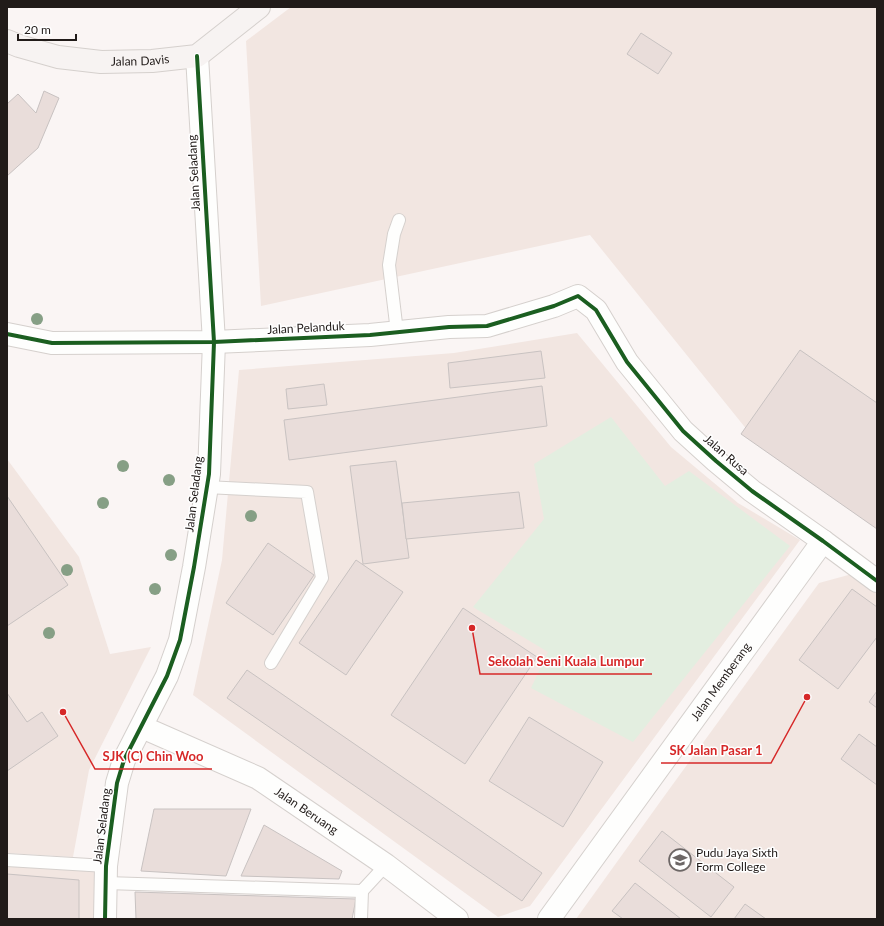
<svg xmlns="http://www.w3.org/2000/svg" width="884" height="926" font-family="Lato,sans-serif">
<style>
.built{fill:#f2e6e1}
.green{fill:#e3eee0}
.building{fill:#e9ddda;stroke:#c8c2c1}
.lines{fill:none;stroke-linecap:round;stroke-linejoin:round}
.lane-casing{stroke:#d5d0cd;stroke-width:14}
.street-casing{stroke:#d5d0cd;stroke-width:24}
.secondary-casing{stroke:#d5d0cd;stroke-width:24}
.lane{stroke:#fefefd;stroke-width:12}
.street{stroke:#fefefd;stroke-width:22}
.secondary{stroke:#f7f3f2;stroke-width:22}
.cycleway-casing{stroke:#fff;stroke-width:6}
.cycleway{stroke:#1b5e20;stroke-width:4}
.tree{fill:#869f85}
.labels{text-anchor:middle;stroke-width:3;stroke-linejoin:round;paint-order:stroke}
.street-label{font-size:12px;fill:#211b19;stroke:#fff}
.poi-label{font-size:12px;fill:#211b19;stroke:#fff;text-anchor:start}
.leader{fill:none;stroke:#d62828;stroke-width:1.5}
.callout-dot{fill:#d62828;stroke:#fff;stroke-width:1.5}
.callout-label{font-size:13px;text-anchor:middle;font-weight:bold;fill:#d62828;stroke:#fff;stroke-width:3;stroke-linejoin:round;paint-order:stroke}
</style>
<rect width="100%" height="100%" fill="#faf5f4"/>
<g class="built">
<path d="M291 7H877V524L752 436 590 235 261 306 246 41Z"/>
<path d="M577 333 671 447 738 503 800 540 530 906 498 917 193 695 222 560 239 370 454 353Z"/>
<path d="M7 459 79 557 110 654 151 647 89 770 73 857 7 853Z"/>
<path d="M852 574 877 592V919H576L660 802 819 583Z"/>
<path d="M7 865 99 870 97 919H7Z"/>
</g>
<path class="green" d="M611 417 665 486 689 471 790 546 633 742 531 688 548 652 473 607 544 519 534 464Z"/>
<g class="building">
<path d="M641 33 672 53 658 74 627 54Z"/>
<path d="M44 91 59 98 38 148 7 176V104L18 94 36 113Z"/>
<path d="M800 350 877 403V529L741 434Z"/>
<path d="M541 351 545 378 450 388 448 363Z"/>
<path d="M324 384 327 405 288 409 286 389Z"/>
<path d="M542 386 547 426 289 460 284 420Z"/>
<path d="M396 461 409 558 363 564 350 466Z"/>
<path d="M519 492 524 528 406 539 402 503Z"/>
<path d="M7 496 68 585 7 626Z"/>
<path d="M268 543 314 575 273 635 226 603Z"/>
<path d="M356 560 403 592 346 675 299 643Z"/>
<path d="M852 589 877 607V637L838 689 799 660Z"/>
<path d="M463 608 537 657 465 764 391 715Z"/>
<path d="M247 670 542 873 522 901 227 698Z"/>
<path d="M877 691V708L869 702Z"/>
<path d="M7 693 27 722 42 712 58 736 7 771Z"/>
<path d="M529 717 603 762 563 827 489 781Z"/>
<path d="M859 734 877 747V785L841 759Z"/>
<path d="M154 809H251L226 876 141 871Z"/>
<path d="M264 825 342 871 339 879 241 876Z"/>
<path d="M662 831 734 887 711 917 639 861Z"/>
<path d="M7 874 79 880V919H7Z"/>
<path d="M635 883 681 919H623L612 911Z"/>
<path d="M135 892 356 899 352 919H136Z"/>
<path d="M745 904 766 919H734Z"/>
</g>
<g class="lines">
<g class="lane-casing">
<g id="lane">
<path d="M397 332 389 265 394 234 399 220"/>
<path d="M206 487 307 492 322 578 271 663"/>
<path d="M7 860 106 866"/>
<path d="M106 883 362 891 386 865"/>
<path d="M361 919 362 891"/>
</g>
</g>
<g class="street-casing">
<g id="street">
<path d="M7 334 52 343 214 342 370 335 449 327 487 326 554 306 578 296 596 310 627 362 683 431 716 461 752 491 823 541 877 581"/>
<path id="s1" d="M142 727 258 778 386 865 457 919"/>
<path d="M105 919 106 866 117 783 124 760 167 676 180 640 194 567 209 474 214 342 197 56"/>
<path id="s2" d="M549 919 823 541"/>
</g>
</g>
<g class="secondary-casing">
<g id="secondary">
<path id="s3" d="M7 41 19 46 58 57 101 62 152 61 197 56 259 7"/>
</g>
</g>
<use href="#lane" class="lane"/>
<use href="#street" class="street"/>
<use href="#secondary" class="secondary"/>
<g class="cycleway-casing">
<g id="cycleway">
<path d="M7 334 52 343 214 342 370 335 449 327 487 326 554 306 578 296 596 310 627 362 683 431 716 461 752 491 823 541 877 581"/>
<path d="M105 919 106 866 117 783 124 760 167 676 180 640 194 567 209 474 214 342 197 56"/>
</g>
</g>
<use href="#cycleway" class="cycleway"/>
</g>
<g class="tree">
<circle cx="37" cy="319" r="6"/>
<circle cx="123" cy="466" r="6"/>
<circle cx="169" cy="480" r="6"/>
<circle cx="103" cy="503" r="6"/>
<circle cx="251" cy="516" r="6"/>
<circle cx="171" cy="555" r="6"/>
<circle cx="67" cy="570" r="6"/>
<circle cx="155" cy="589" r="6"/>
<circle cx="49" cy="633" r="6"/>
</g>
<defs>
<g id="school-ring" transform="scale(1.15)"><circle r="9.5" fill="#fff" stroke="#6d6766" stroke-width="1.5"/><path d="M0-5L7-2L0 1L-7-2ZM-4 1L0 2.5L4 1V4Q0 6-4 4Z" fill="#6d6766"/></g>
</defs>
<g fill-rule="evenodd">
<use href="#school-ring" x="680" y="860"/>
</g>
<g class="labels">
<g class="street-label">
<text dy="4" stroke="none"><textPath href="#s3" startOffset="136">Jalan Davis</textPath></text>
<text transform="translate(194 173) rotate(-93)" y="4">Jalan Seladang</text>
<text transform="translate(306 328) rotate(-3)" y="4">Jalan Pelanduk</text>
<text transform="translate(726 455) rotate(41)" y="4">Jalan Rusa</text>
<text transform="translate(194 494) rotate(-83)" y="4">Jalan Seladang</text>
<text dy="4" stroke="none"><textPath href="#s2" startOffset="293">Jalan Memberang</textPath></text>
<text dy="4" stroke="none"><textPath href="#s1" startOffset="185">Jalan Beruang</textPath></text>
<text transform="translate(102 826) rotate(-83)" y="4">Jalan Seladang</text>
</g>
<g class="poi-label">
<text x="696" y="857">Pudu Jaya Sixth<tspan x="696" dy="14">Form College</tspan></text>
</g>
</g>
<path class="leader" d="M472 628L480 674H652M807 697L771 763H661M63 712L95 769H212"/>
<g class="callout-dot">
<circle cx="472" cy="628" r="4"/>
<circle cx="807" cy="697" r="4"/>
<circle cx="63" cy="712" r="4"/>
</g>
<g class="callout-label">
<text x="566" y="666">Sekolah Seni Kuala Lumpur</text>
<text x="716" y="755">SK Jalan Pasar 1</text>
<text x="153" y="761">SJK (C) Chin Woo</text>
</g>
<rect width="884" height="926" fill="none" stroke="#211b19" stroke-width="16"/>
<path d="M18 34v6h58v-6" fill="none" stroke="#211b19" stroke-width="2"/>
<text x="24" y="34" font-size="12" fill="#211b19" stroke="#ffffff" stroke-width="3" paint-order="stroke">20 m</text>
</svg>
